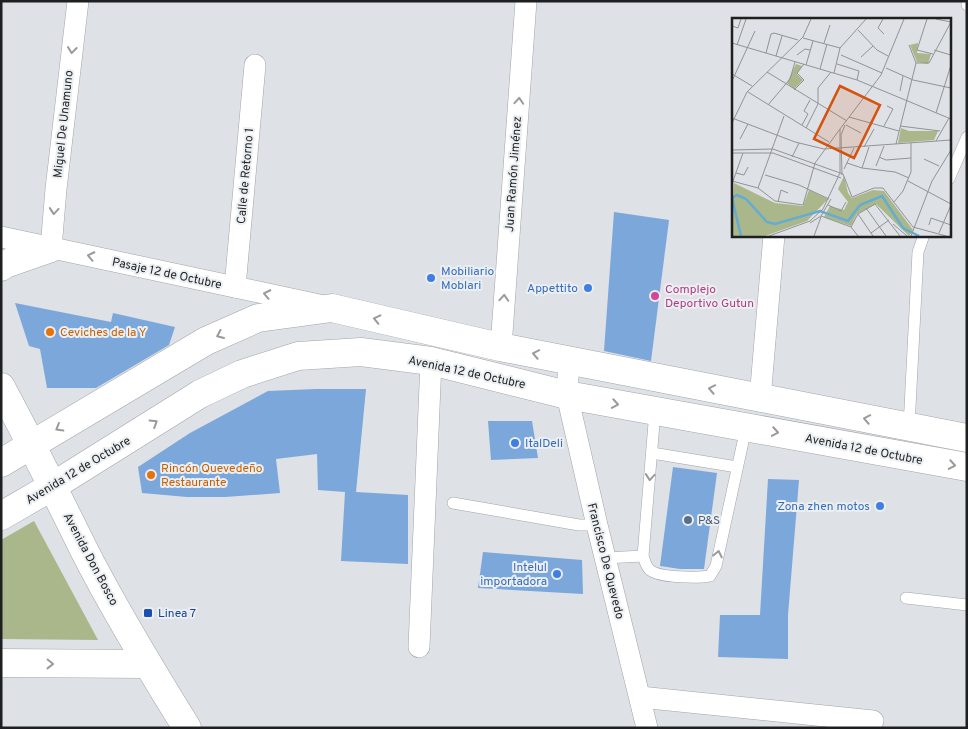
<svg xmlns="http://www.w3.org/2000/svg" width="968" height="729" font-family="Overpass,sans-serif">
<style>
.green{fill:#aab78b}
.building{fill:#7ba7db}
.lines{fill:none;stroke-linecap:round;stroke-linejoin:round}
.service-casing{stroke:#a1a4a8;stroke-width:12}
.minor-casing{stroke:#a1a4a8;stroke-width:22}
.secondary-casing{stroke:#a1a4a8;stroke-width:29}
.service{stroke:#fff;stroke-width:11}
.minor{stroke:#fff;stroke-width:21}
.secondary{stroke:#fff;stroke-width:28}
.oneway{stroke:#9a9a9b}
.shop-dot{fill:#3f7fe0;stroke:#ebeff2;stroke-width:2}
.hotel-dot{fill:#d1479c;stroke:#ebeff2;stroke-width:2}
.food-dot{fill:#e8710a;stroke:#ebeff2;stroke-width:2}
.service-dot{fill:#5c6f8a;stroke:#ebeff2;stroke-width:2}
.transit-dot{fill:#1a4fb4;stroke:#ebeff2;stroke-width:2}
.labels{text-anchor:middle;stroke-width:4;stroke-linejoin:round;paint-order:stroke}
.street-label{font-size:12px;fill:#1e1f20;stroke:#ebeff2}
.shop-label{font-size:12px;fill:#366cbe;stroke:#ebeff2;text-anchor:end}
.hotel-label{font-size:12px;fill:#b23c85;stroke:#ebeff2;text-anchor:start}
.food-label{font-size:12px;fill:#c56008;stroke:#ebeff2;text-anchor:start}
.service-label{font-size:12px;fill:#4e5e75;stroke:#ebeff2;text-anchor:start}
.transit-label{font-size:12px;fill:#164399;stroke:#ebeff2;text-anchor:start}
.inset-river{fill:none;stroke:#64acd2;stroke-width:2.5}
.inset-road{fill:none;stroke:#919396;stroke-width:1}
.view{fill:#d4530e;fill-opacity:0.15;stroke:#d4530e;stroke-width:2.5}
.inset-edge{fill:none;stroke:#1e1f20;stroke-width:2.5}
</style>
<rect width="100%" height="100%" fill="#dee1e5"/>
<path class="green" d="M34 521 98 640 1 639V540Z"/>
<g class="building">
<path d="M614 212 669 220 651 361 604 351Z"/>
<path d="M15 303 111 322 113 313 175 327 169 345 96 388H47L40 349 29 346Z"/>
<path d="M316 389H366L356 492 408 495V564L341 561 345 492 318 490 317 454 276 459 280 493 225 497H187L142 493 138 467 190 433 268 391Z"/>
<path d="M488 421H532L538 458 491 460Z"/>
<path d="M673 467 717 473 704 569H680L660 566Z"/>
<path d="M768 479 799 480 788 615V659L718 657 720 615H760Z"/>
<path d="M483 552 582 560 583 594 478 588Z"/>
</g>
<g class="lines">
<g class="service-casing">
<g id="service">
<path d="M967 1V5"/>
<path d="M949 179 967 137"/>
<path d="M655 411 643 556C645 561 646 567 650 570 659 578 699 578 710 576L716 566 746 428"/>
<path d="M909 427 918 252 924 235"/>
<path d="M652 453 737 467"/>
<path d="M453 503 579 525H597"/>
<path d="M605 558 643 556"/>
<path d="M906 598 967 605"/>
</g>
</g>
<g class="minor-casing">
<g id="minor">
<path d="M1 237 319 305"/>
<path d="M51 248 56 189 78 1"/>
<path d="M235 287 255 65"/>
<path d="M501 347 526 1"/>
<path d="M569 361 567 395 597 525 647 728"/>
<path d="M760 399 774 235"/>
<path d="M419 647 431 361"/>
<path d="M640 697 873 721"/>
</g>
</g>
<g class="secondary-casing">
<g id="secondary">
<path d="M1 267 5 264 51 248"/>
<path d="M1 387C30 441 57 495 84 550 115 611 151 670 187 728"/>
<path d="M1 463 206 341 258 318 332 308 500 347 967 438"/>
<path d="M1 516 53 486 200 394 242 374 298 356 361 352 431 361 567 395 967 467"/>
<path d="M1 663 147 664"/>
</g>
</g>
<use href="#service" class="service"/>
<use href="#minor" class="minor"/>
<use href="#secondary" class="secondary"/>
</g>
<defs><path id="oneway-chevron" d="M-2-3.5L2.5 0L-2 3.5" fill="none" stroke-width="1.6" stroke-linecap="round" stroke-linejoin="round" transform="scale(1.25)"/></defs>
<g class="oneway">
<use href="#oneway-chevron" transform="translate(72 50) rotate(97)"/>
<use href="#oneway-chevron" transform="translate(519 101) rotate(-86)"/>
<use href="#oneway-chevron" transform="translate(54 211) rotate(95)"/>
<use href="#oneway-chevron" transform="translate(91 256) rotate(-168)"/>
<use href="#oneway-chevron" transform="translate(267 294) rotate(-168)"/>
<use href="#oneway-chevron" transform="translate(504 298) rotate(-86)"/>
<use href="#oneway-chevron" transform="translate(377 319) rotate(-167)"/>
<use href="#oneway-chevron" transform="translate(220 335) rotate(156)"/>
<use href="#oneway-chevron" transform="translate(536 354) rotate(-169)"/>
<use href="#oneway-chevron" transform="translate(712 389) rotate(-169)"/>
<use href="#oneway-chevron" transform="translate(615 404) rotate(10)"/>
<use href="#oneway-chevron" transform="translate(867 419) rotate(-169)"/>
<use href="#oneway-chevron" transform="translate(154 423) rotate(-32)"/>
<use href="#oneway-chevron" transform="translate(59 428) rotate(150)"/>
<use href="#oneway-chevron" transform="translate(775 432) rotate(10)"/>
<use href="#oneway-chevron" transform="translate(952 465) rotate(10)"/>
<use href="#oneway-chevron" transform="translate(650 477) rotate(95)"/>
<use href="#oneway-chevron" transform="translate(718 554) rotate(-78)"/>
<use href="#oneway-chevron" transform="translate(50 664) rotate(1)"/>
</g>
<g class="shop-dot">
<circle cx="431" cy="278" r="5"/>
<circle cx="588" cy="288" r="5"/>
<circle cx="515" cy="443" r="5"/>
<circle cx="880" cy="506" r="5"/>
<circle cx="557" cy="574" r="5"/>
</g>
<circle class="hotel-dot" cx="655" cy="296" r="5"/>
<g class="food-dot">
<circle cx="50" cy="332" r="5"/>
<circle cx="151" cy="475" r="5"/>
</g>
<circle class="service-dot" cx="688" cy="520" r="5"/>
<rect class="transit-dot" x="143" y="608" width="10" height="10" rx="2.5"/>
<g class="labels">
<g class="street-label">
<text transform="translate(63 124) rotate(-84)" y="4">Miguel De Unamuno</text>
<text transform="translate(513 174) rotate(-86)" y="4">Juan Ramón Jiménez</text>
<text transform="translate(245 176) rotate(-85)" y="4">Calle de Retorno 1</text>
<text transform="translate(167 273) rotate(12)" y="4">Pasaje 12 de Octubre</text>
<text transform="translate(467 372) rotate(12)" y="4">Avenida 12 de Octubre</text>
<text transform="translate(864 449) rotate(11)" y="4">Avenida 12 de Octubre</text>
<text transform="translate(78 470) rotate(-31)" y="4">Avenida 12 de Octubre</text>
<text transform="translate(91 559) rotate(62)" y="4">Avenida Don Bosco</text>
<text transform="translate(606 561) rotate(76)" y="4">Francisco De Quevedo</text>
</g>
<g class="shop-label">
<text x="441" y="275" text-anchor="start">Mobiliario<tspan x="441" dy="14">Moblari</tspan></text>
<text x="578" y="292">Appettito</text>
<text x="525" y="447" text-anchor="start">ItalDeli</text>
<text x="870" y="510">Zona zhen motos</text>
<text x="547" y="571">Intelul<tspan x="547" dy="14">importadora</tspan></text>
</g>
<g class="hotel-label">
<text x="665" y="293">Complejo<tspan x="665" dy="14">Deportivo Gutun</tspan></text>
</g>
<g class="food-label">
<text x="60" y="336">Ceviches de la Y</text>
<text x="161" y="472">Rincón Quevedeño<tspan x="161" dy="14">Restaurante</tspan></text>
</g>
<g class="service-label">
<text x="698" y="524">P&amp;S</text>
</g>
<g class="transit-label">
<text x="158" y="617">Linea 7</text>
</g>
</g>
<g transform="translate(732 18)">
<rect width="219" height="219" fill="#dee1e5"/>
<path d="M186 25 185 35 199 36 196 46 185 44 178 27ZM64 46 70 48 65 56 71 62 62 71 55 65ZM169 110 177 113H206L202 122 166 125ZM112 158 116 175 120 180 141 172 152 173 181 212 177 218 144 186 125 196 119 208 92 199 98 188 112 192 116 184 106 171ZM2 165 43 185 71 188 77 172 96 181 75 203 33 218H0Z" fill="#aab78b"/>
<path class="inset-river" d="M0 180 5 177 14 181 35 204 43 206 88 193 116 203 128 187 150 178 171 210 187 218M0 180 9 218"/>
<path class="inset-road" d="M151 1 146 10 152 16M195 1 185 32 201 36M204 1 219 4M0 8 6 10 9 1M126 12 145 32 156 38M42 15 66 22M71 20 108 30M0 25 125 62 219 101M92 25 98 7M5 27 14 1M202 32 219 37M34 35 39 16 42 15M65 37 73 31 78 32M109 37 150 55M44 38 50 18M129 39 141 28M184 45H197L219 4M105 46 127 53 125 62M74 47 81 23M154 50 181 62 219 70M88 51 95 26M35 54 115 103M102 55 108 30 134 1M0 56 20 68M0 63 23 13M62 72 72 62 65 55 72 46M168 73 171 58M16 74 97 124M36 87 58 61 63 44M204 95 219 47M117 99 167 113M0 100 63 124 92 131 219 122M0 105 15 74 71 19 79 1M70 107 76 96 72 93 78 82M114 107 129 115M152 108 161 91 155 88M168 108 208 113M74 110 86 86V70L99 54M8 121 16 106M204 123 217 100M164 126 184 45 177 27M132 129 142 111M0 132 41 131 111 156M0 135H41L109 160M60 139 67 125M147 139 154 142 179 140M192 141 207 148M115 145 130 150 163 154 177 160M144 148 152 128M130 150 137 129M112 151 122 130M4 155 12 157 16 149M111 156 120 179 142 170H151L181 209 214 218M33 157 67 167 97 181M110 157 109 117 113 107M0 163 26 170 43 183 71 187 83 145 108 111M1 163 11 135M176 163 219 186M26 170 52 98M46 184 49 172 56 175M162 184 171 173 179 154V125M96 187 109 193 114 184M134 190 154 218M126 196 141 218M89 198 119 209 126 218M78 205 89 198 99 181M161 206 175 218M197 207 199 200 219 207M119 209 126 196 143 186 168 218M139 215 157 202M207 215 219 187M37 218 78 203 91 191 108 155V111L149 57 172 1M82 218 89 199M179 218 200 163 219 132"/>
<path class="view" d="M108 68 148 87 122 140 82 121Z"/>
<rect width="219" height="219" class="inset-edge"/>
</g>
<rect width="968" height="729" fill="none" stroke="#1e1f20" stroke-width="5"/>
</svg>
